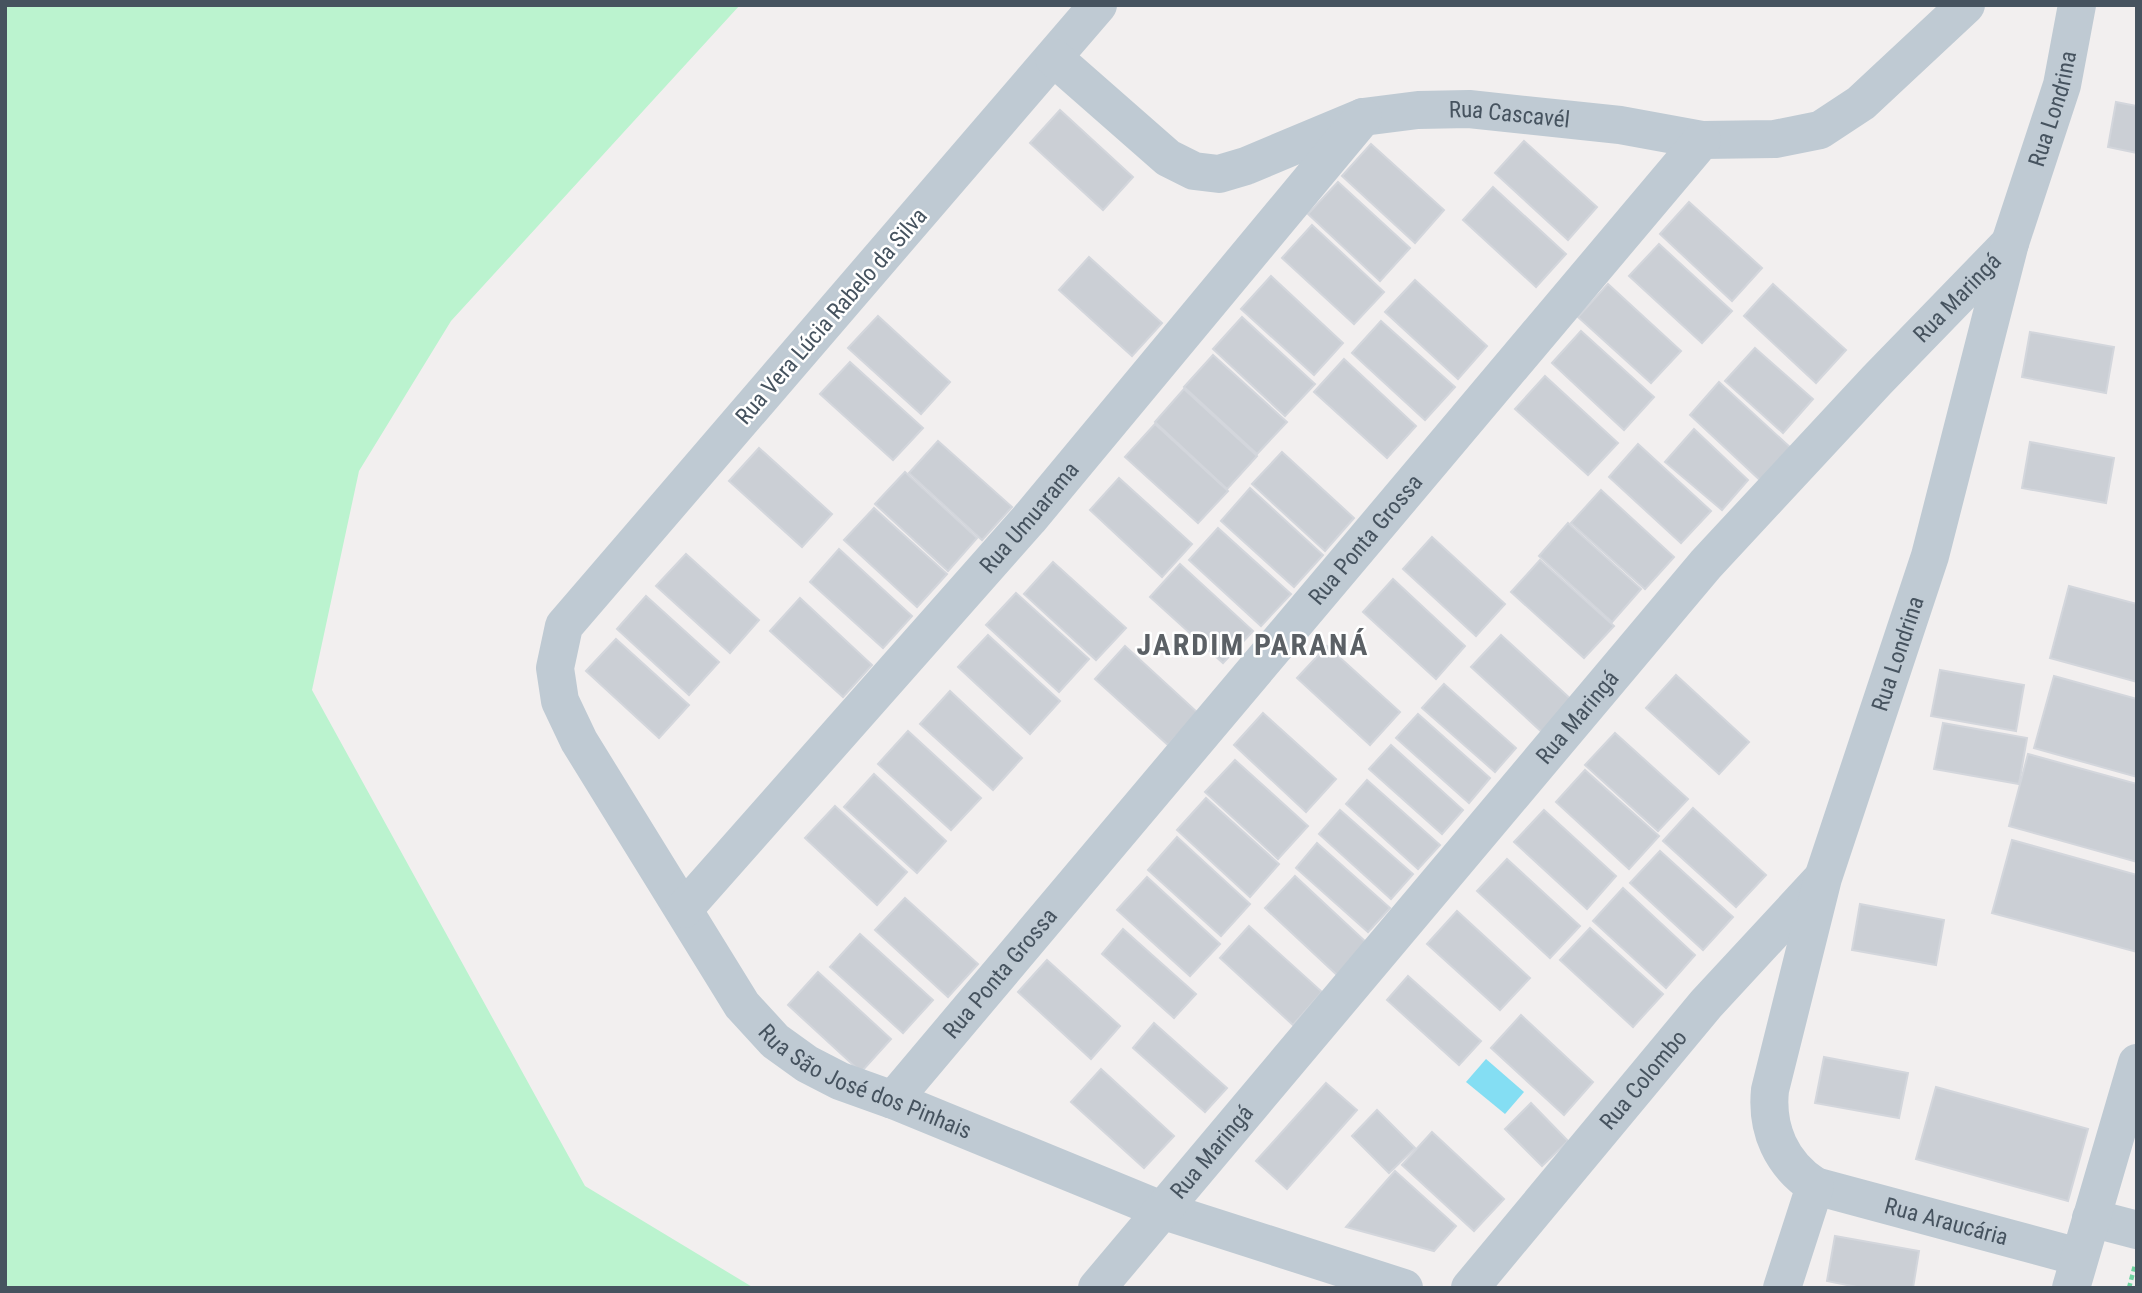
<svg xmlns="http://www.w3.org/2000/svg" width="2142" height="1293" font-family="'Roboto Condensed',sans-serif">
<style>
.green{fill:#bbf3cf}
.water{fill:#84def3}
.building{fill:#cbcfd5;stroke:#d3d6dc;stroke-width:2}
.lines{fill:none;stroke-linecap:round;stroke-linejoin:round}
.path{stroke:#70d4a1;stroke-width:4.5;stroke-dasharray:5 3.5;stroke-linecap:butt}
.minor{stroke:#bfcad3;stroke-width:38}
.labels{text-anchor:middle;stroke-width:5;stroke-linejoin:round;paint-order:stroke}
.street-label{font-size:23px;fill:#46535f;stroke:#fff}
.district-label{font-size:30px;font-weight:bold;letter-spacing:2px;fill:#5b6065;stroke:#fff}
</style>
<rect width="100%" height="100%" fill="#f2efef"/>
<path class="green" d="M5 5H740L451 321 359 471 312 690 585 1186 754 1288H5Z"/>
<path class="water" d="M1486 1059 1524 1092 1505 1114 1466 1082Z"/>
<g class="building">
<path d="M2116 102 2137 106V153L2108 147Z"/>
<path d="M1060 110 1133 177 1103 210 1030 143Z"/>
<path d="M1524 141 1597 207 1568 240 1495 173Z"/>
<path d="M1371 144 1444 210 1415 243 1342 176Z"/>
<path d="M1338 182 1410 248 1380 281 1308 214Z"/>
<path d="M1493 187 1566 254 1536 287 1463 220Z"/>
<path d="M1689 202 1762 268 1732 301 1660 234Z"/>
<path d="M1312 225 1384 292 1354 324 1282 258Z"/>
<path d="M1659 244 1732 311 1702 343 1629 276Z"/>
<path d="M1089 257 1162 323 1132 356 1059 290Z"/>
<path d="M1271 276 1343 343 1314 375 1241 309Z"/>
<path d="M1415 280 1487 346 1458 379 1385 312Z"/>
<path d="M1608 284 1681 351 1651 383 1578 317Z"/>
<path d="M1773 284 1846 350 1816 383 1744 316Z"/>
<path d="M878 316 950 382 921 414 848 348Z"/>
<path d="M1242 317 1315 384 1285 416 1213 349Z"/>
<path d="M1381 321 1455 387 1425 420 1352 353Z"/>
<path d="M1581 331 1654 397 1624 430 1552 363Z"/>
<path d="M2030 332 2114 347 2106 393 2022 377Z"/>
<path d="M1755 348 1813 399 1783 433 1725 381Z"/>
<path d="M1213 355 1287 422 1257 454 1184 387Z"/>
<path d="M1344 359 1416 426 1387 458 1314 392Z"/>
<path d="M850 362 923 428 893 460 820 394Z"/>
<path d="M1545 376 1618 443 1588 475 1515 409Z"/>
<path d="M1719 382 1792 449 1762 482 1690 415Z"/>
<path d="M1184 389 1257 456 1227 489 1155 422Z"/>
<path d="M1155 424 1228 491 1198 523 1125 457Z"/>
<path d="M1694 429 1748 480 1722 510 1665 462Z"/>
<path d="M938 441 1012 507 982 540 909 473Z"/>
<path d="M2030 442 2114 458 2106 503 2022 488Z"/>
<path d="M1638 444 1711 511 1681 543 1609 477Z"/>
<path d="M759 448 832 514 802 547 729 481Z"/>
<path d="M1282 452 1354 518 1325 551 1252 484Z"/>
<path d="M905 472 977 538 948 571 875 504Z"/>
<path d="M1119 478 1192 544 1162 577 1090 510Z"/>
<path d="M1250 488 1323 555 1294 587 1221 521Z"/>
<path d="M1601 490 1674 557 1645 589 1571 523Z"/>
<path d="M874 508 947 574 917 607 844 540Z"/>
<path d="M1568 523 1641 589 1612 622 1539 556Z"/>
<path d="M1218 528 1291 594 1261 626 1189 560Z"/>
<path d="M1432 537 1505 604 1476 636 1403 569Z"/>
<path d="M839 549 912 616 883 648 810 582Z"/>
<path d="M686 554 759 620 730 653 656 586Z"/>
<path d="M1540 560 1614 626 1584 658 1511 592Z"/>
<path d="M1053 562 1126 628 1096 660 1024 594Z"/>
<path d="M1180 564 1253 631 1223 663 1150 597Z"/>
<path d="M1393 579 1465 646 1436 679 1363 612Z"/>
<path d="M2069 586 2137 604V682L2050 658Z"/>
<path d="M1016 593 1089 659 1059 692 986 625Z"/>
<path d="M646 596 719 662 689 695 617 629Z"/>
<path d="M800 598 872 665 843 697 770 631Z"/>
<path d="M988 635 1060 701 1030 734 958 667Z"/>
<path d="M1501 635 1574 702 1544 734 1471 667Z"/>
<path d="M616 639 689 705 659 738 586 671Z"/>
<path d="M1125 646 1198 713 1168 745 1095 679Z"/>
<path d="M1327 646 1400 712 1370 745 1297 678Z"/>
<path d="M1940 670 2024 685 2016 731 1931 716Z"/>
<path d="M1676 675 1749 742 1719 774 1646 708Z"/>
<path d="M2054 676 2137 699V777L2034 748Z"/>
<path d="M1444 684 1516 748 1495 772 1422 708Z"/>
<path d="M950 691 1022 758 993 790 920 724Z"/>
<path d="M1263 713 1336 779 1306 812 1234 745Z"/>
<path d="M1418 714 1490 778 1469 803 1396 738Z"/>
<path d="M1943 723 2027 738 2019 784 1934 769Z"/>
<path d="M908 731 981 798 951 830 878 764Z"/>
<path d="M1615 733 1688 799 1658 831 1585 765Z"/>
<path d="M1391 745 1463 810 1442 834 1369 769Z"/>
<path d="M2028 754 2137 784V862L2009 826Z"/>
<path d="M1235 760 1308 826 1278 859 1205 792Z"/>
<path d="M1585 770 1659 836 1629 869 1556 802Z"/>
<path d="M874 774 946 841 917 873 844 807Z"/>
<path d="M1367 780 1440 845 1418 869 1346 804Z"/>
<path d="M1206 798 1279 864 1250 897 1177 830Z"/>
<path d="M835 806 907 872 877 905 805 838Z"/>
<path d="M1693 808 1766 875 1736 907 1663 841Z"/>
<path d="M1340 810 1413 874 1391 899 1319 834Z"/>
<path d="M1544 810 1616 876 1587 909 1514 842Z"/>
<path d="M1177 837 1250 904 1221 936 1148 870Z"/>
<path d="M2012 840 2137 875V952L1992 913Z"/>
<path d="M1317 843 1390 908 1368 932 1296 868Z"/>
<path d="M1660 851 1733 917 1703 950 1630 883Z"/>
<path d="M1507 859 1580 926 1550 958 1477 891Z"/>
<path d="M1295 876 1367 943 1337 975 1265 908Z"/>
<path d="M1147 877 1220 944 1190 976 1117 910Z"/>
<path d="M1623 888 1695 955 1666 988 1593 921Z"/>
<path d="M905 898 978 964 948 997 875 930Z"/>
<path d="M1860 904 1944 920 1936 965 1852 950Z"/>
<path d="M1457 911 1530 978 1500 1010 1427 944Z"/>
<path d="M1249 926 1322 992 1293 1025 1220 958Z"/>
<path d="M1590 928 1663 994 1633 1027 1560 960Z"/>
<path d="M1123 929 1196 994 1174 1018 1102 954Z"/>
<path d="M860 934 933 1000 903 1033 830 967Z"/>
<path d="M1047 960 1120 1026 1091 1059 1018 992Z"/>
<path d="M818 972 891 1039 861 1072 788 1005Z"/>
<path d="M1408 976 1481 1041 1459 1065 1387 1000Z"/>
<path d="M1521 1015 1593 1082 1564 1115 1491 1048Z"/>
<path d="M1154 1023 1227 1088 1205 1112 1133 1048Z"/>
<path d="M1824 1057 1908 1073 1899 1118 1815 1103Z"/>
<path d="M1101 1069 1174 1136 1144 1168 1071 1102Z"/>
<path d="M1326 1083 1357 1110 1287 1189 1256 1161Z"/>
<path d="M1936 1087 2088 1129 2068 1201 1916 1159Z"/>
<path d="M1531 1103 1568 1141 1542 1166 1505 1129Z"/>
<path d="M1377 1110 1415 1148 1389 1173 1352 1136Z"/>
<path d="M1432 1132 1504 1199 1474 1231 1402 1165Z"/>
<path d="M1395 1171 1456 1226 1434 1251 1346 1227Z"/>
<path d="M1835 1236 1919 1251 1913 1288H1862L1827 1281Z"/>
</g>
<g class="lines">
<path class="path" d="M2129 1288 2135 1265"/>
<g class="minor">
<path id="s1" d="M1098 5 564 626 555 668 560 701 579 741 742 1005 775 1041 807 1064 840 1081 893 1100 1164 1211 1404 1288"/>
<path id="s2" d="M1054 58 1168 158 1194 171 1219 174 1246 166 1363 117 1418 110 1469 109 1620 125 1702 140 1775 139 1820 130 1861 103 1966 5"/>
<path id="s3" d="M684 909 1029 519 1363 117"/>
<path id="s4" d="M893 1100 1702 140"/>
<path id="s5" d="M1815 1186 2079 1257"/>
<path d="M2091 1218 2137 1230"/>
<path id="s6" d="M1097 1288 1706 564 1877 380 2010 243"/>
<path id="s7" d="M1470 1288 1706 1004 1820 881"/>
<path id="s8" d="M1782 1288 1815 1186C1781 1164 1766 1129 1770 1090L1823 878 1930 556 2010 243 2062 85 2077 5"/>
<path d="M2071 1288 2137 1063"/>
</g>
</g>
<g class="labels">
<g class="street-label">
<text dy="8" stroke="none"><textPath href="#s8" startOffset="1241">Rua Londrina</textPath></text>
<text dy="8" stroke="none"><textPath href="#s2" startOffset="508">Rua Cascavél</textPath></text>
<text dy="8" stroke="none"><textPath href="#s6" startOffset="1312">Rua Maringá</textPath></text>
<text transform="translate(831 316) rotate(-49)" y="8">Rua Vera Lúcia Rabelo da Silva</text>
<text dy="8" stroke="none"><textPath href="#s3" startOffset="522">Rua Umuarama</textPath></text>
<text dy="8" stroke="none"><textPath href="#s4" startOffset="733">Rua Ponta Grossa</textPath></text>
<text dy="8" stroke="none"><textPath href="#s8" startOffset="674">Rua Londrina</textPath></text>
<text dy="8" stroke="none"><textPath href="#s6" startOffset="746">Rua Maringá</textPath></text>
<text dy="8" stroke="none"><textPath href="#s4" startOffset="166">Rua Ponta Grossa</textPath></text>
<text dy="8" stroke="none"><textPath href="#s1" startOffset="1398">Rua São José dos Pinhais</textPath></text>
<text dy="8" stroke="none"><textPath href="#s7" startOffset="271">Rua Colombo</textPath></text>
<text dy="8" stroke="none"><textPath href="#s6" startOffset="178">Rua Maringá</textPath></text>
<text dy="8" stroke="none"><textPath href="#s5" startOffset="136">Rua Araucária</textPath></text>
</g>
<g class="district-label">
<text x="1253" y="655">JARDIM PARANÁ</text>
</g>
</g>
<rect width="2142" height="1293" fill="none" stroke="#46535f" stroke-width="14"/>
</svg>
